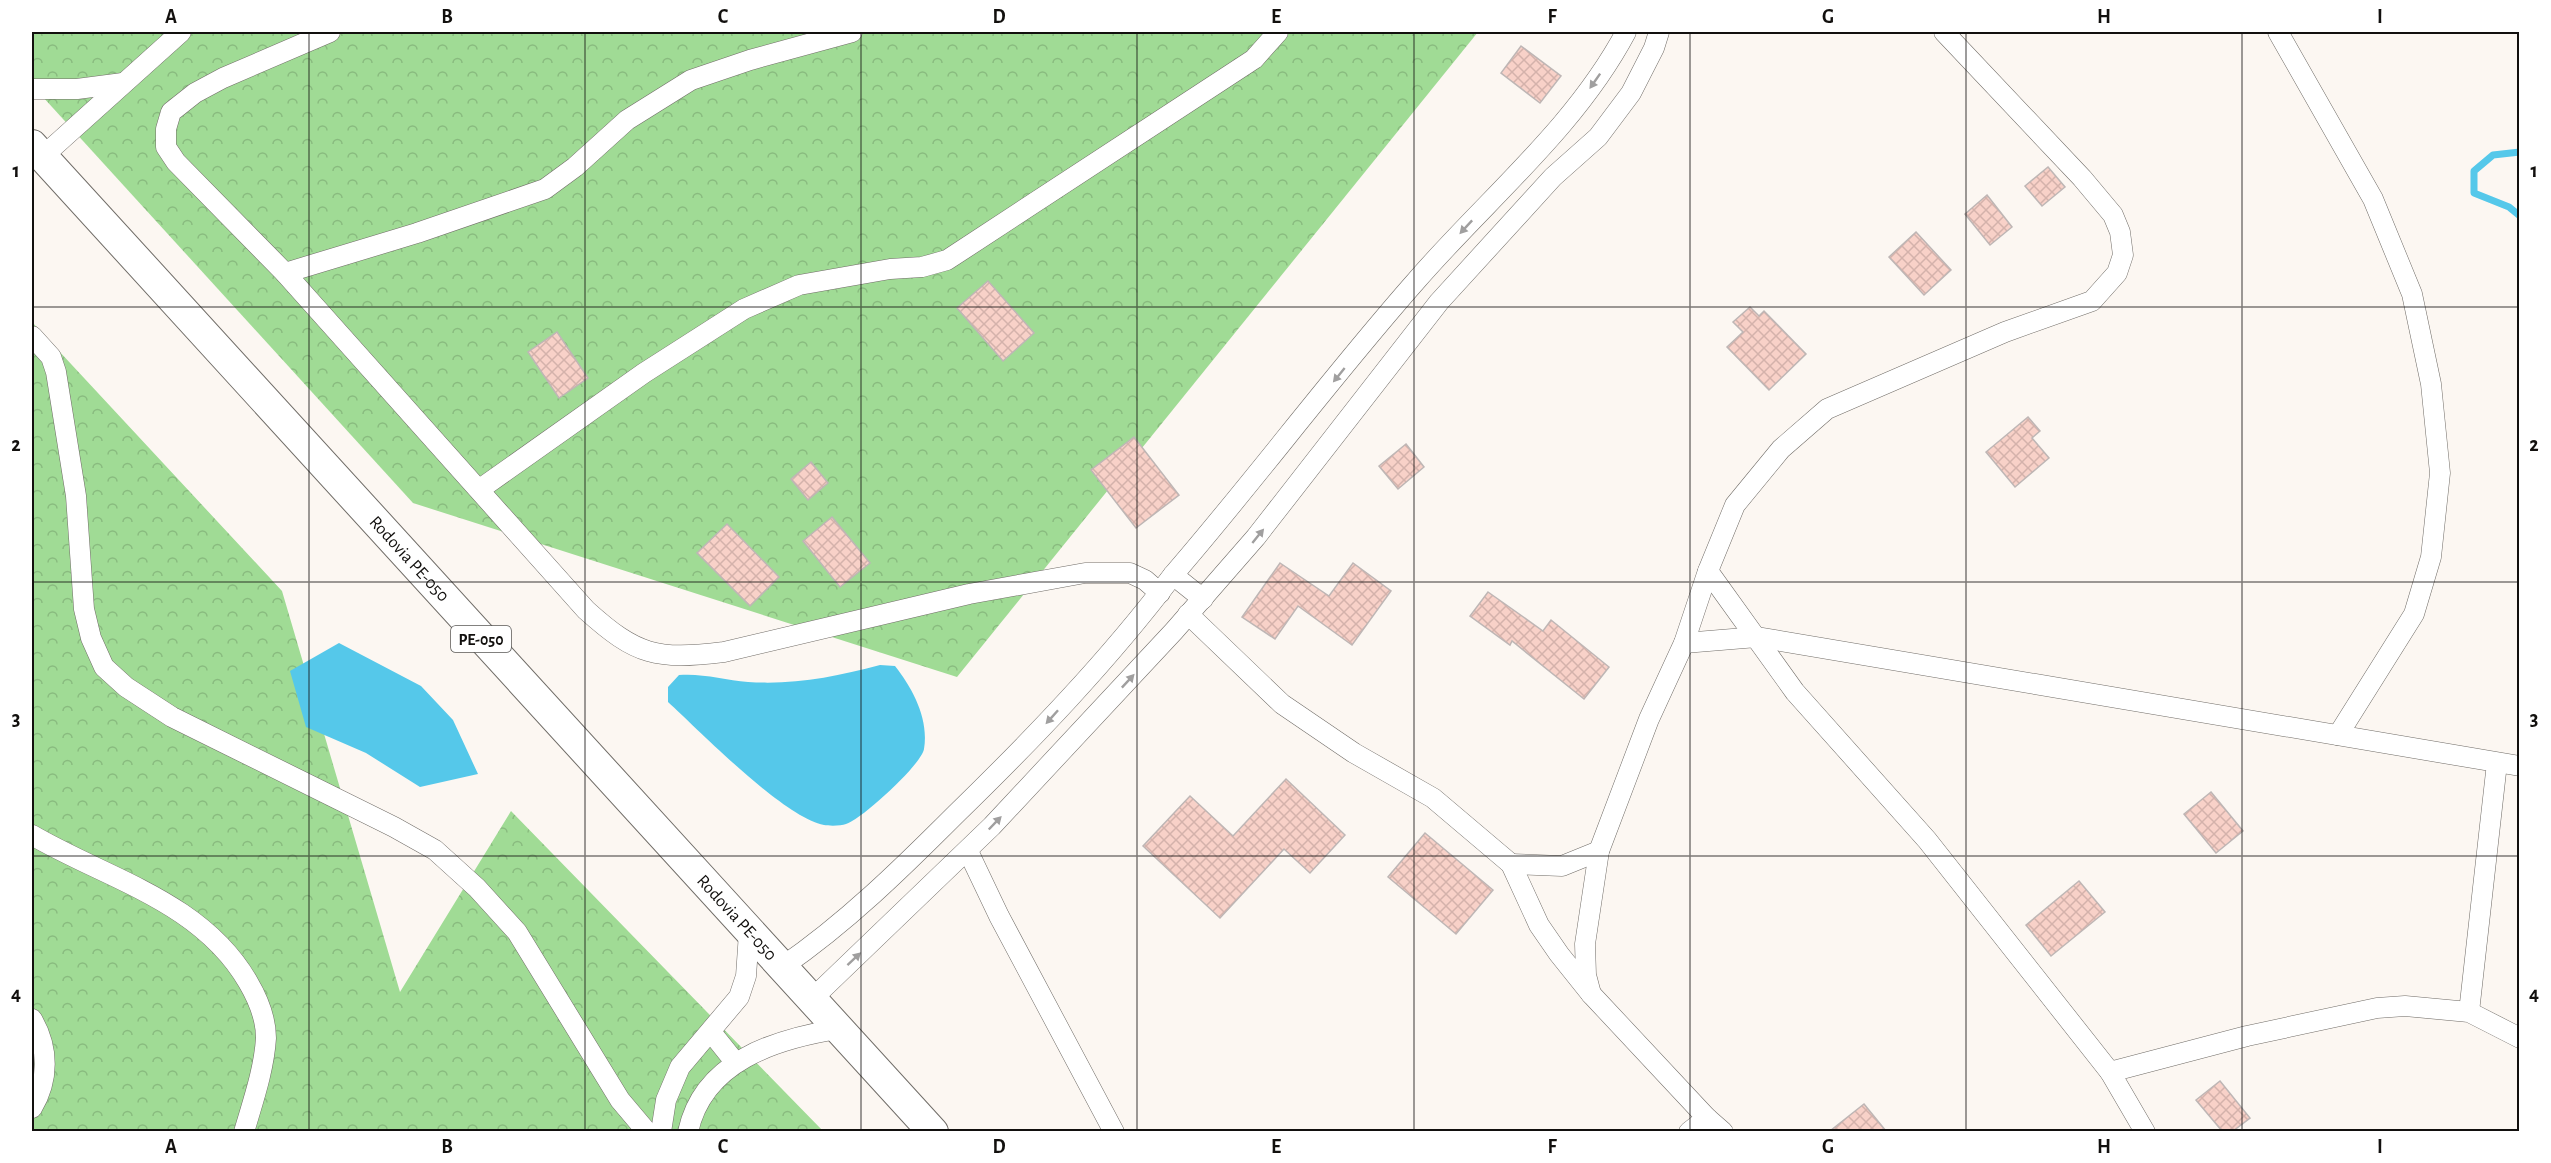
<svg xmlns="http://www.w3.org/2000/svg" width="2551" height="1163" font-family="'Alegreya Sans',sans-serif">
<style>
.forest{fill:url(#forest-crowns)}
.water{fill:#55c8ea}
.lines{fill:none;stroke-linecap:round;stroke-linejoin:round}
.stream{stroke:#55c8ea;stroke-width:7}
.building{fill:url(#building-cross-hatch);stroke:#beb6b5;stroke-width:1.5}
.minor-casing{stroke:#706c67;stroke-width:21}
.primary-casing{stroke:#706c67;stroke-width:32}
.minor{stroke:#fff;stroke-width:20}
.primary{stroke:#fff;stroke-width:30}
.oneway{fill:#a09f9f}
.grid{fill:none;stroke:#12100e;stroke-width:1.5;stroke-opacity:0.55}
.labels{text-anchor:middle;stroke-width:4.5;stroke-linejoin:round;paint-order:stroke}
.shield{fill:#fff;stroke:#595856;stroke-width:1.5}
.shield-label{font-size:16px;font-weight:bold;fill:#12100e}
.street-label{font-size:18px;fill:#12100e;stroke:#fff}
.neatline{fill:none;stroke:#12100e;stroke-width:2}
.grid-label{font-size:20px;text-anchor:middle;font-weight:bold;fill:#12100e}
</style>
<defs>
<pattern id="forest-crowns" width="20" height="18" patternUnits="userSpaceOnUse" patternTransform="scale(1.5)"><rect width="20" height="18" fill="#a0db95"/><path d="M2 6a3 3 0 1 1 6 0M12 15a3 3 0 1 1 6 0" fill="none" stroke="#89bb7f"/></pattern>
<pattern id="building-cross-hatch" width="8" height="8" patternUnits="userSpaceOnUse" patternTransform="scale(1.5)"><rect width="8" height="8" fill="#f8d1c8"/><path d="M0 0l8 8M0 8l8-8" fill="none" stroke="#d4b2ab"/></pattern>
</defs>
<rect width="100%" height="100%" fill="#fcf7f2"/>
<g class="forest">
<path d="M32 32H1478L957 677 413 503 32 85Z"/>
<path d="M32 322 282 591 400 992 511 811 823 1131H32Z"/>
</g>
<g class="water">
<path d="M339 643 421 686 453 720 478 774 420 787 366 753 306 727 290 671Z"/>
<path d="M880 665 895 666C913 689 929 719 924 749 922 764 861 820 846 824 841 826 829 826 824 825 783 817 701 732 668 702V687L679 675C702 673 725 680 748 682 794 685 835 677 880 665Z"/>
</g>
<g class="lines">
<path class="stream" d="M2520 152 2493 155 2474 171V193L2509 207 2520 216"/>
</g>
<g class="building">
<path d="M1521 46 1561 76 1540 103 1501 73Z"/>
<path d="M2048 167 2065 187 2042 206 2025 186Z"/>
<path d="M1987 195 2012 227 1990 245 1965 214Z"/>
<path d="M1916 232 1951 270 1924 295 1889 257Z"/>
<path d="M988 281 1034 333 1003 361 957 308Z"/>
<path d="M1750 307 1759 316 1764 311 1806 354 1769 390 1727 347 1743 332 1733 322Z"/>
<path d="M557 332 588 378 559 398 528 352Z"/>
<path d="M2028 417 2040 431 2032 438 2049 458 2015 487 1986 452Z"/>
<path d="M1134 437 1179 495 1136 528 1091 470Z"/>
<path d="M1406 444 1424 467 1398 489 1379 466Z"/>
<path d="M811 462 828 483 808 500 791 479Z"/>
<path d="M832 517 870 563 840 587 803 541Z"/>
<path d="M727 524 779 577 750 606 697 553Z"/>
<path d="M1280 563 1329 596 1353 563 1391 591 1352 645 1298 606 1275 639 1242 617Z"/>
<path d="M1488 592 1543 631 1551 620 1609 667 1584 699 1512 641 1510 645 1470 616Z"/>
<path d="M1286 779 1345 835 1310 873 1284 849 1220 918 1143 846 1190 796 1233 836Z"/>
<path d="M2211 792 2243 831 2216 853 2184 814Z"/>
<path d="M1425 833 1493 890 1456 934 1388 877Z"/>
<path d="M2079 881 2105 912 2051 956 2026 925Z"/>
<path d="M2220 1081 2250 1118 2233 1131H2222L2196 1100Z"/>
<path d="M1864 1104 1886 1131H1830Z"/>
</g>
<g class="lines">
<g class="minor-casing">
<g id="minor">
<path d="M330 32 223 78 195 93 171 112 166 129V147L176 162 285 273 586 610C637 656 656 660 724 652L969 594 1085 573H1130L1145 580 1160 593"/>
<path d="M2278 32 2373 199 2412 294 2431 384 2440 473 2431 557 2414 614 2338 735"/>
<path d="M32 89H77L123 83"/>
<path d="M42 157 181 32"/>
<path d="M285 273 417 233 545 189 575 167 627 120 691 80 750 60 852 32"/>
<path d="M32 336 51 357 56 372 76 496 84 609 91 638 104 667 126 687 172 717 394 827 435 850 477 888 517 932 620 1100 647 1132"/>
<path d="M480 489 644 373 744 309 799 285 890 269 922 267 947 260 1254 59 1278 32"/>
<path d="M1708 571 1795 692 1927 840 2110 1072 2145 1132"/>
<path d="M1173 575 1203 599"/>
<path d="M1188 614 1282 704 1354 753 1433 798 1511 864 1539 925 1559 954 1591 994 1707 1118 1723 1132"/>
<path d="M1684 643 1757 637 2520 766"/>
<path d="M32 835C107 879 201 901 248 982 258 999 266 1017 266 1038 264 1070 253 1101 244 1132"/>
<path d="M968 851 999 916 1114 1132"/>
<path d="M1511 864 1562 866 1599 851"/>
<path d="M782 967C846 923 901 869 956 814 1033 739 1108 661 1173 575 1256 479 1332 376 1416 281 1487 199 1575 128 1626 32"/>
<path d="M1591 994 1586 975 1585 944 1599 851 1649 719 1684 643 1708 571 1735 505 1781 449 1827 409 2005 332 2092 301 2117 273 2123 255 2120 232 2113 215 2082 178 1944 32"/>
<path d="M812 999 992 826 1174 631 1256 537 1439 302 1553 177 1598 137 1631 93 1654 48 1659 32"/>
<path d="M2469 1012 2497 763"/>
<path d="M32 1019C49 1048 49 1080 32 1108"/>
<path d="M711 1032 735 1062"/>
<path d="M2110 1072 2247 1036 2377 1008 2405 1006 2469 1012 2520 1038"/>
<path d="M661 1132 666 1100 680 1067 739 997 746 976 749 933"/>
<path d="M688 1132C703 1061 776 1039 838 1029"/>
<path d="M1689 1132 1707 1118"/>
</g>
</g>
<g class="primary-casing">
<g id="primary">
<path id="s1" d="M32 145 933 1132"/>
</g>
</g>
<use href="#minor" class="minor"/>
<use href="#primary" class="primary"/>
</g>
<defs><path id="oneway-solid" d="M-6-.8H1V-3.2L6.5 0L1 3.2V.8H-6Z" transform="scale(1.5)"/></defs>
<g class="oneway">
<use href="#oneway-solid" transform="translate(1595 81) rotate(125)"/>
<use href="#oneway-solid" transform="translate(1466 227) rotate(133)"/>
<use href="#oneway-solid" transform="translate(1339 375) rotate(129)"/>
<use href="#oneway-solid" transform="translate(1258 536) rotate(-51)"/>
<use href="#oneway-solid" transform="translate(1128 681) rotate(-47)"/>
<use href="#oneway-solid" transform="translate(1052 717) rotate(132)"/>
<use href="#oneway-solid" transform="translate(995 823) rotate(-46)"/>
<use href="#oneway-solid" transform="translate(854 959) rotate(-43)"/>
</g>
<path class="grid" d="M309 32V1132M585 32V1132M861 32V1132M1137 32V1132M1414 32V1132M1690 32V1132M1966 32V1132M2242 32V1132M32 307H2520M32 582H2520M32 856H2520"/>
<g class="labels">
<rect class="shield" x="451" y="626" width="60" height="26" rx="4.5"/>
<g class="shield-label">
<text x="481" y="645">PE-050</text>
</g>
<g class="street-label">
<text dy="6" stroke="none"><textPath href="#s1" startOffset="560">Rodovia PE-050</textPath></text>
<text dy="6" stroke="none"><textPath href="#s1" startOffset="1046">Rodovia PE-050</textPath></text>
</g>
</g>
<rect width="2551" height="1163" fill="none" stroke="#ffffff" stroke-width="66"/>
<rect x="33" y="33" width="2485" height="1097" class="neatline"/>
<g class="grid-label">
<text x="171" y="23">A</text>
<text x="447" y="23">B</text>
<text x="723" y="23">C</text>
<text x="999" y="23">D</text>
<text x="1276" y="23">E</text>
<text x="1552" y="23">F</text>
<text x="1828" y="23">G</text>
<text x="2104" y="23">H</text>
<text x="2380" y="23">I</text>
<text x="16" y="177">1</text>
<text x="2534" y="177">1</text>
<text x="16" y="451">2</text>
<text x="2534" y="451">2</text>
<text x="16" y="725">3</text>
<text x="2534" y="725">3</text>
<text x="16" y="1000">4</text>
<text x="2534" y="1000">4</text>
<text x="171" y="1153">A</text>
<text x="447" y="1153">B</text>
<text x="723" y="1153">C</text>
<text x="999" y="1153">D</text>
<text x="1276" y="1153">E</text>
<text x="1552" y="1153">F</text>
<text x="1828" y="1153">G</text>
<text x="2104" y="1153">H</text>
<text x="2380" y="1153">I</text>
</g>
</svg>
